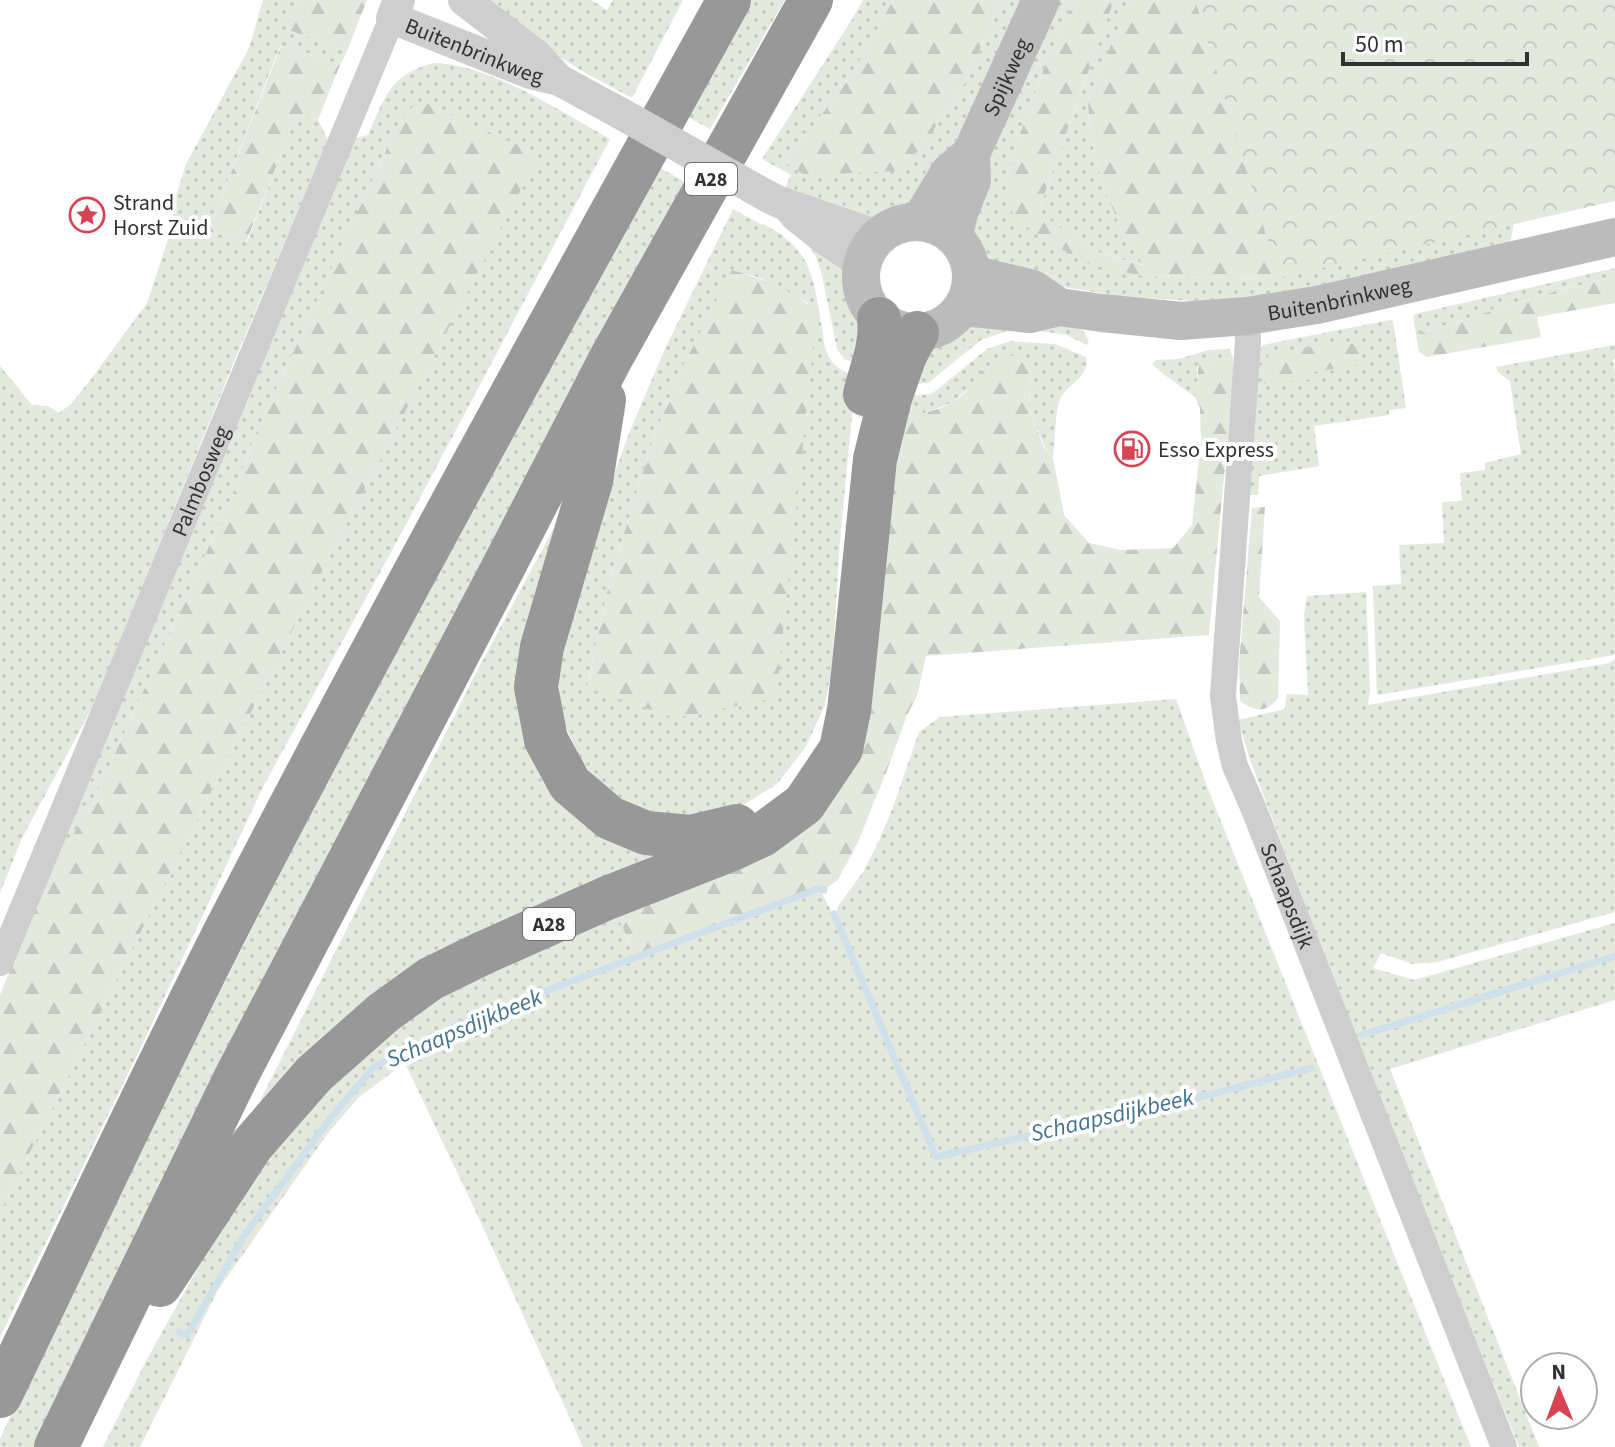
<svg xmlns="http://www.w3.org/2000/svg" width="1615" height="1447" font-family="'Source Sans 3',sans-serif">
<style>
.grass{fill:url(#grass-dots);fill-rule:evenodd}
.forest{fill:url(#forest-firs)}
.park{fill:url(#park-crowns)}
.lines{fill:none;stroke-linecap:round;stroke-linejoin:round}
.stream{stroke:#cee0ea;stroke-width:7}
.minor{stroke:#cecece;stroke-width:26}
.tertiary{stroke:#cecece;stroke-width:32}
.secondary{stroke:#bbb;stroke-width:38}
.motorway{stroke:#989898;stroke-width:44}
.tertiary-bridge{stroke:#cecece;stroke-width:32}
.labels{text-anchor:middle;stroke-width:8;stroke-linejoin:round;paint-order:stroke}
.shield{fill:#fff;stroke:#6f6f6f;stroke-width:2}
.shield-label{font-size:20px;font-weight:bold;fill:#313131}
.street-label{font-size:22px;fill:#313131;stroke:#fff}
.poi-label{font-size:22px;fill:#313131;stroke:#fff;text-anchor:start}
.water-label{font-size:24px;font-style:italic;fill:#45738d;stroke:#fff}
</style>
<defs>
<pattern id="grass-dots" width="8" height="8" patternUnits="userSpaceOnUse" patternTransform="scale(2)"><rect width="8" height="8" fill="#e4e9dd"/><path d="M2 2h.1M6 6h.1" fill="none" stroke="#c4c8be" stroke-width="1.8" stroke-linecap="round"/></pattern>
<pattern id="forest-firs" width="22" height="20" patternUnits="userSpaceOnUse" patternTransform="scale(2)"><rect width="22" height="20" fill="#e4e9dd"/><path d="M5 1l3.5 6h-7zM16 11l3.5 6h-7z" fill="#c4c8be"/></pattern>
<pattern id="park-crowns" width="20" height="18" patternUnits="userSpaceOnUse" patternTransform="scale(2)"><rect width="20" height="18" fill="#e4e9dd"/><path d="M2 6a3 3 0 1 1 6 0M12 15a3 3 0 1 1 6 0" fill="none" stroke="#c4c8be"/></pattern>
</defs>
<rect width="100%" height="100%" fill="#fff"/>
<g class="grass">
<path d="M263 0H299L287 29 347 51 340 65 297 49 280 46 208 231 247 242 297 113 318 120 328 140 236 357 94 704 22 838 0 893V366L32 405 48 406 59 413 71 404 91 379 147 303 171 230 175 199 186 164 249 48Z"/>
<path d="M481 0H591L607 10 613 0H683L632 98C579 71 527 39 481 0Z"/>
<path d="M748 0H785L710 129 684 115Z"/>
<path d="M863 0H893L853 73 785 163 923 146 965 82 1002 0H1025L937 180 907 211 871 218 785 188 791 175 762 159 851 21Z"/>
<path d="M1055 0H1074L1047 61 1018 139 1007 179 1016 218 1143 276 1270 279 1514 224 1509 248 1289 296 1194 301 1126 297 1057 286 998 270 979 254 970 225 984 171Z"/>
<path d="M1114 0H1131L1127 7 1088 101 1090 136 1104 188 1126 241 1146 266 1097 252 1044 217 1041 211 1042 201Z"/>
<path d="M434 63C490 64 561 112 610 139L403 530 263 787 139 1051 0 1337V1212L321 573 538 156 428 104 402 116 256 433 239 480 93 802 52 871 355 138 368 135C385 97 390 74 434 63Z"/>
<path d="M657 166 688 184 44 1447H0V1439L69 1289 362 712Z"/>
<path d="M762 208 800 230 849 274 856 303 865 320 864 367 844 359 837 349 822 275 816 257 808 244 787 225 760 210Z"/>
<path d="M733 209 762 225 763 224C813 249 813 278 822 328 824 340 824 353 833 363 840 371 851 374 860 378L853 405 840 540 832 666 825 705 805 748 777 784 735 810 700 818 641 811 626 802 596 779 584 765 564 724 560 698 558 671 586 551 630 431 664 351ZM732 271 755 276 808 303 587 687 610 579 650 449 675 382Z"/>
<path d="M1615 268V277L1563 289 1416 334 1413 316 1415 314Z"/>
<path d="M1390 320 1393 321 1406 408 1389 410V415L1314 426 1319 466 1259 476 1258 495H1250L1256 369 1259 351 1263 345Z"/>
<path d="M967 323 1076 327 1083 331 1089 341 1087 345 1067 335 1040 331H1007L981 340 928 383 916 384 927 344 947 335Z"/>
<path d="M1010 341 1055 344 1086 357C1090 378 1068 383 1060 399 1055 410 1055 444 1053 458L1045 447 1029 409 1031 366 966 390 953 402 938 408 921 414 892 418 900 392C913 395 921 397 933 393L987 349Z"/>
<path d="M1615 345V358L1613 361 1615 373V655L1377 695 1373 586 1401 584 1399 545 1444 543 1442 502 1462 501 1460 473 1485 470V463L1521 454 1510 381 1498 372 1496 367Z"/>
<path d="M1230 349 1233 359 1207 361 1197 367 1198 391 1195 397 1162 373 1152 364 1156 360 1179 359 1208 350Z"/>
<path d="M591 459 547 580 548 764 711 847 462 950 222 1176 478 669Z"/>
<path d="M1366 592 1370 689 1368 705 1610 663 1615 659V912L1437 962 1412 964 1381 953 1373 968 1414 980 1615 923V1000L1390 1069 1539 1447H1519L1359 1047 1249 757 1238 720 1285 709 1287 694 1308 695 1304 615 1307 596Z"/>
<path d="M1176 699 1208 789 1471 1447H583L476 1212 403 1059 394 1071 359 1097 328 1133 218 1290 140 1447H103L146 1361 217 1234 309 1099 441 993 617 913 635 958 821 892 835 918 837 908 863 872 876 847 892 810 919 732 940 717Z"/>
</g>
<g class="forest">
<path d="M299 0H367L347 51 286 29Z"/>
<path d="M893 0H1002L965 82 923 146 897 171 805 175 785 163 853 73Z"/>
<path d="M1074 0H1114L1042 201 1041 211 1045 217 1097 252 1145 266 1126 241 1104 188 1090 136 1088 101 1127 6 1131 0H1327L1418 246 1270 279 1143 276 1090 265 1042 238 1015 218 1009 205 1007 179 1018 139 1047 61Z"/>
<path d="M281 46 297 49 340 65 318 120 297 114 246 242 208 231Z"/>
<path d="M418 103 428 104 539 155 321 573 0 1212V995L51 871 93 802 239 480 256 433 402 116Z"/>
<path d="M732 270C756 277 799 292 815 312L813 348 776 698 675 718 587 688 610 579 650 449 675 382Z"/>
<path d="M1615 277V303L1537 317 1541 337 1427 357 1419 352 1416 334 1563 289Z"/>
<path d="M1342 341C1357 343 1362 350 1364 364L1314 372V379L1264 384 1266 361 1269 354Z"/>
<path d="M1016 355 1026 359 1031 366 1029 409 1044 447 1053 458 1064 515 1089 543 1121 550 1173 548 1192 525 1201 440 1200 408 1195 397C1201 386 1194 373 1201 361L1233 359 1234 371 1209 635 926 656 917 696 907 715 889 765 858 842 838 880 821 892 635 958 617 913 820 815 892 418C912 415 935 413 953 402 980 385 977 360 1016 355Z"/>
<path d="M1265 507 1259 597 1280 621 1278 698C1267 714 1254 711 1240 701L1239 663 1252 508Z"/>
</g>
<path class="park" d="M1195 0H1615V201L1279 278Z"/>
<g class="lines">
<g class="stream">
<path d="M834 914 936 1157 1216 1093 1311 1068"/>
<path d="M1362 1035 1615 956"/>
<path d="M179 1332 187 1335 246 1233 329 1120 374 1067 428 1038 479 1016 818 889 824 890"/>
</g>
<g class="minor">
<path id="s1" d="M1247 316 1248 341 1223 696 1229 741 1235 766 1253 807 1504 1447"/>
<path id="s2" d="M0 963 392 18"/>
</g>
<g class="tertiary">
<path id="s3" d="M399 0 392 18 530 73 559 80 620 113"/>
<path d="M464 0 537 56 557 78"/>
<path d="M767 196 777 201 878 236"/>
<path d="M795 215 825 239 852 257 861 266"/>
</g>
<g class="secondary">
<path id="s4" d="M920 221 949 173 971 154 1041 0"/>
<circle cx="916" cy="277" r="55"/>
<path d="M954 236 959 213 972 180 971 154"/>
<path d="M971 274 1033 289 1059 307"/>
<path id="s5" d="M963 307 1030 314 1059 307 1102 313 1181 321 1247 316 1317 305 1615 237"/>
</g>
<g class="motorway">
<path d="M865 394C871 369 882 346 879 319"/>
<path d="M604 400 591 481 542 647 536 687 546 740 570 784 610 818 646 833 691 837 737 826"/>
<path d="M160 1285 252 1145 314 1074 383 1013 430 979 483 953 607 898 732 849 762 835 804 804 841 749 849 710 854 664 875 459 890 398 905 355 917 333"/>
<path d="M0 1396C76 1239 149 1081 228 926 389 614 559 307 729 0"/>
<path d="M56 1447 238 1073 506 562 611 358 811 0"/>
</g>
<path class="tertiary-bridge" d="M620 113 767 196"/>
</g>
<defs>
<g id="sight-ring" transform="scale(1.8)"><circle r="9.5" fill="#fff" stroke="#d74353" stroke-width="1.5"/><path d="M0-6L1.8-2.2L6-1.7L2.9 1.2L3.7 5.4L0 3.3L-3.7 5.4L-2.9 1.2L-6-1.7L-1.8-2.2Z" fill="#d74353"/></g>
<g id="fuel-ring" transform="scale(1.8)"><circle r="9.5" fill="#fff" stroke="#d74353" stroke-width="1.5"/><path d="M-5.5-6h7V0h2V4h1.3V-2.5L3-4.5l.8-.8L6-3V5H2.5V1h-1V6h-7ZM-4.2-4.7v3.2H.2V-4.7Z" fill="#d74353"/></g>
</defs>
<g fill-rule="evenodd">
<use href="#sight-ring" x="87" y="215"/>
<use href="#fuel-ring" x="1132" y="449"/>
</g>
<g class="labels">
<g class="shield">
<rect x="685" y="163" width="52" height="32" rx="6"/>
<rect x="523" y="908" width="52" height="32" rx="6"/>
</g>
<g class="shield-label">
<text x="711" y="186">A28</text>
<text x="549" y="931">A28</text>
</g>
<g class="street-label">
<text dy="8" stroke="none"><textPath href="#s3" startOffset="108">Buitenbrinkweg</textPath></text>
<text dy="8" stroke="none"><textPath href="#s4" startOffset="170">Spijkweg</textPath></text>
<text dy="8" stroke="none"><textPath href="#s5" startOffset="380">Buitenbrinkweg</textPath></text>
<text dy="8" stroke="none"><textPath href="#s2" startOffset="522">Palmbosweg</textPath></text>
<text dy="8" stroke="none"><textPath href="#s1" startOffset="592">Schaapsdijk</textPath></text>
</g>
<g class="poi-label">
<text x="113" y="210">Strand<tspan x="113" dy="25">Horst Zuid</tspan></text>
<text x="1158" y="457">Esso Express</text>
</g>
<g class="water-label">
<text transform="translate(464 1028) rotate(-23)" y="8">Schaapsdijkbeek</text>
<text transform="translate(1112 1115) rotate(-13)" y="8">Schaapsdijkbeek</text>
</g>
</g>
<g transform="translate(1559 1391) rotate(359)"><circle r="38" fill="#ffffff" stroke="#adadad" stroke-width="2"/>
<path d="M0-6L14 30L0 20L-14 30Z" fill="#d74353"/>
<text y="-12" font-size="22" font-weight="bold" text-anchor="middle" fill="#313131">N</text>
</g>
<path d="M1343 52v12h184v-12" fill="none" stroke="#313131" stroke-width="4"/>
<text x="1355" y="52" font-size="24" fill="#313131" stroke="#ffffff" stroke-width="6" paint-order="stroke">50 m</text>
</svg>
